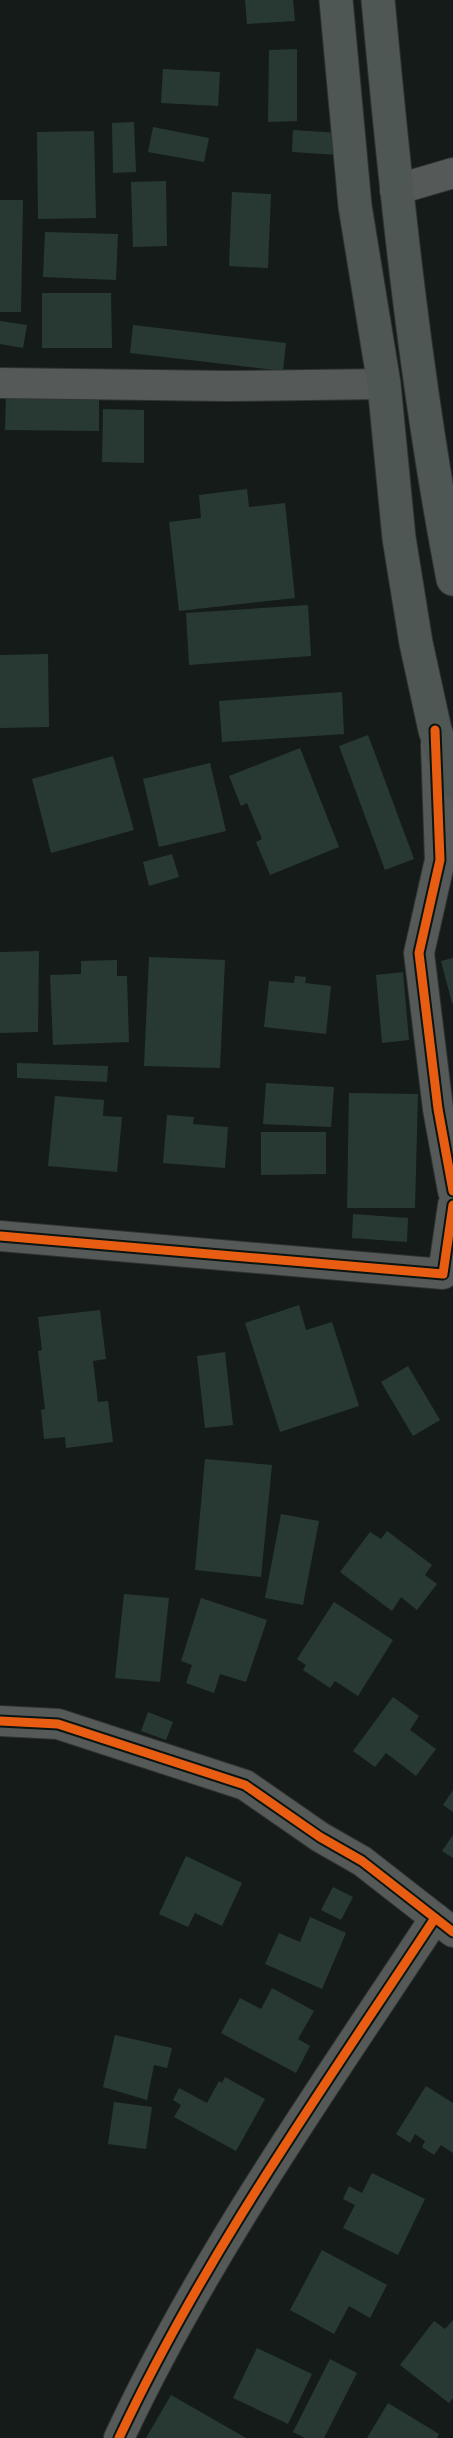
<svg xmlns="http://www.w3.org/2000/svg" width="453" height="2438" font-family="Manrope,sans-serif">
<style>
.building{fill:#283934}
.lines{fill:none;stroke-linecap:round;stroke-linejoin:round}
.minor-casing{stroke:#2f3432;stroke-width:32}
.primary-casing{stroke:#2f3432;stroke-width:35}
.minor{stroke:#555958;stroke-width:30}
.primary{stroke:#4e5754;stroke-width:33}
.cycleway-casing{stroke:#0a1511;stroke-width:13}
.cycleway{stroke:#e95d12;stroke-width:9}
</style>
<rect width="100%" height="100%" fill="#151b19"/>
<g class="building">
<path d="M245 0H293L295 21 247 24Z"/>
<path d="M297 49V121L268 122 269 50Z"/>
<path d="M163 69 220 72 218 106 161 103Z"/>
<path d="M134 122 136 172 113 173 112 123Z"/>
<path d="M153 127 209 138 204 162 148 152Z"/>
<path d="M293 130 340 133 339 155 292 152Z"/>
<path d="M94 131 96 218 38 219 37 132Z"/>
<path d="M166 181 167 246 133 247 131 182Z"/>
<path d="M232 192 271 194 268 268 229 266Z"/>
<path d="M0 200H23L21 312H0Z"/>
<path d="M45 232 118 234 116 280 43 277Z"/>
<path d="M42 293H111L112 348H42Z"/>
<path d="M0 321 27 325 23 348 0 344Z"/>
<path d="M133 325 286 343 283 371 130 353Z"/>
<path d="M6 395H99V431L5 430Z"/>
<path d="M103 409 144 410V463L102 462Z"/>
<path d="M247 489 249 507 285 503 295 598 179 611 169 522 201 518 199 495Z"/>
<path d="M308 605 311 656 189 665 186 613Z"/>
<path d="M48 654 49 727 0 728V655Z"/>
<path d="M342 692 344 734 222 742 219 701Z"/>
<path d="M368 735 414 859 385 870 339 746Z"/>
<path d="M300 748 339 847 270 875 256 842 262 839 247 803 241 806 229 776Z"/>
<path d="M113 756 134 830 51 853 32 779Z"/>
<path d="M210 763 226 831 159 847 143 779Z"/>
<path d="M172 854 179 877 149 886 143 862Z"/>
<path d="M39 951 38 1032 0 1033V952Z"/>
<path d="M149 957 225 960 220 1068 144 1066Z"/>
<path d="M453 958V1003H452L441 961Z"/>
<path d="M117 960V976H127L129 1042 53 1045 50 975 81 974V961Z"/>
<path d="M403 972 409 1040 382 1043 376 975Z"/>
<path d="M295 976 306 977 305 983 331 986 326 1034 264 1027 269 981 294 983Z"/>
<path d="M17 1063 108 1066 107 1082 17 1078Z"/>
<path d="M266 1083 334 1087 331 1127 263 1124Z"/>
<path d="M349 1093 418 1094 415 1208H347Z"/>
<path d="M55 1096 104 1100 103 1116 122 1117 117 1172 48 1166Z"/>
<path d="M167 1115 194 1117 193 1124 228 1127 225 1168 163 1163Z"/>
<path d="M261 1132H326V1174L261 1175Z"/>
<path d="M353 1214 408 1218 407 1242 352 1238Z"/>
<path d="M299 1305 306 1330 332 1322 359 1406 280 1432 245 1323Z"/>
<path d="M100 1310 106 1359 93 1361 98 1402 108 1401 113 1442 66 1448 65 1437 44 1439 41 1410 45 1409 38 1351 42 1350 38 1317Z"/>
<path d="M225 1352 233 1425 205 1428 197 1356Z"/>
<path d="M408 1366 440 1420 413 1436 381 1382Z"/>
<path d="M205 1459 272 1465 261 1577 195 1570Z"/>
<path d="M281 1514 319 1521 303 1605 265 1598Z"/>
<path d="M387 1531 432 1565 425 1575 437 1584 417 1610 401 1597 392 1611 340 1572 370 1532 381 1539Z"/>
<path d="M124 1594 169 1598 160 1682 115 1678Z"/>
<path d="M201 1598 267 1620 246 1682 220 1674 214 1693 186 1683 192 1665 181 1661Z"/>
<path d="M334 1602 393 1640 358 1696 335 1681 330 1688 303 1670 306 1665 297 1659Z"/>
<path d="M393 1697 419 1716 410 1730 436 1749 416 1776 386 1753 375 1767 353 1751Z"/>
<path d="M148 1712 173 1722 166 1740 141 1731Z"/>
<path d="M453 1790V1812L443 1805Z"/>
<path d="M453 1835V1858L442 1851Z"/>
<path d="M186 1856 242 1883 222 1926 195 1913 188 1927 159 1914Z"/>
<path d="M333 1887 353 1897 341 1920 321 1910Z"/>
<path d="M310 1917 346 1933 322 1989 265 1964 279 1933 300 1942Z"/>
<path d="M272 1988 314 2011 298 2039 310 2046 296 2073 221 2033 240 1998 261 2009Z"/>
<path d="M115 2035 172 2048 167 2068 154 2065 147 2100 103 2087Z"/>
<path d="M225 2077 265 2099 236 2151 174 2117 181 2105 173 2100 179 2088 207 2103 219 2081 222 2083Z"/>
<path d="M426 2086 453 2103V2153L441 2145 434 2155 422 2147 425 2141 415 2134 410 2143 396 2134Z"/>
<path d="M114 2102 152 2107 146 2149 108 2144Z"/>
<path d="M372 2173 425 2199 398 2255 343 2228 355 2205 343 2199 349 2186 362 2193Z"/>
<path d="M322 2250 387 2285 370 2318 349 2306 334 2334 290 2310Z"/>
<path d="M453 2320V2398L449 2403 400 2365 434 2321 445 2329Z"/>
<path d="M257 2348 312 2374 288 2424 233 2398Z"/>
<path d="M330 2359 357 2373 324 2438H305L293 2432Z"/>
<path d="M171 2395 246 2438H146Z"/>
<path d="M388 2403 439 2434 437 2438H367Z"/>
</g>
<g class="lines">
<g class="minor-casing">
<g id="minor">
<path d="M395 190 453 173"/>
<path d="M0 383 227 386 384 384"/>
<path d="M436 745 440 860 419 953 438 1109 453 1191"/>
<path d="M0 1236 443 1274 453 1205"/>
<path d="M0 1721 58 1724 245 1785 320 1837 362 1861 453 1932"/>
<path d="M119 2438C205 2254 324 2087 435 1918"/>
</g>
</g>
<g class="primary-casing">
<g id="primary">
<path d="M336 0 355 206 384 384 399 538 416 643 435 730 453 782"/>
<path d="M378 0C396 194 416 388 453 579"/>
</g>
</g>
<use href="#minor" class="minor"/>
<use href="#primary" class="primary"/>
<g class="cycleway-casing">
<g id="cycleway">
<path d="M435 730 440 860 419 953 438 1109 453 1191"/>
<path d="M0 1236 443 1274 453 1205"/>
<path d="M0 1721 58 1724 245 1785 320 1837 362 1861 453 1932"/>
<path d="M119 2438C205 2254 324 2087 435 1918"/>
</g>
</g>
<use href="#cycleway" class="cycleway"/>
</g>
</svg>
